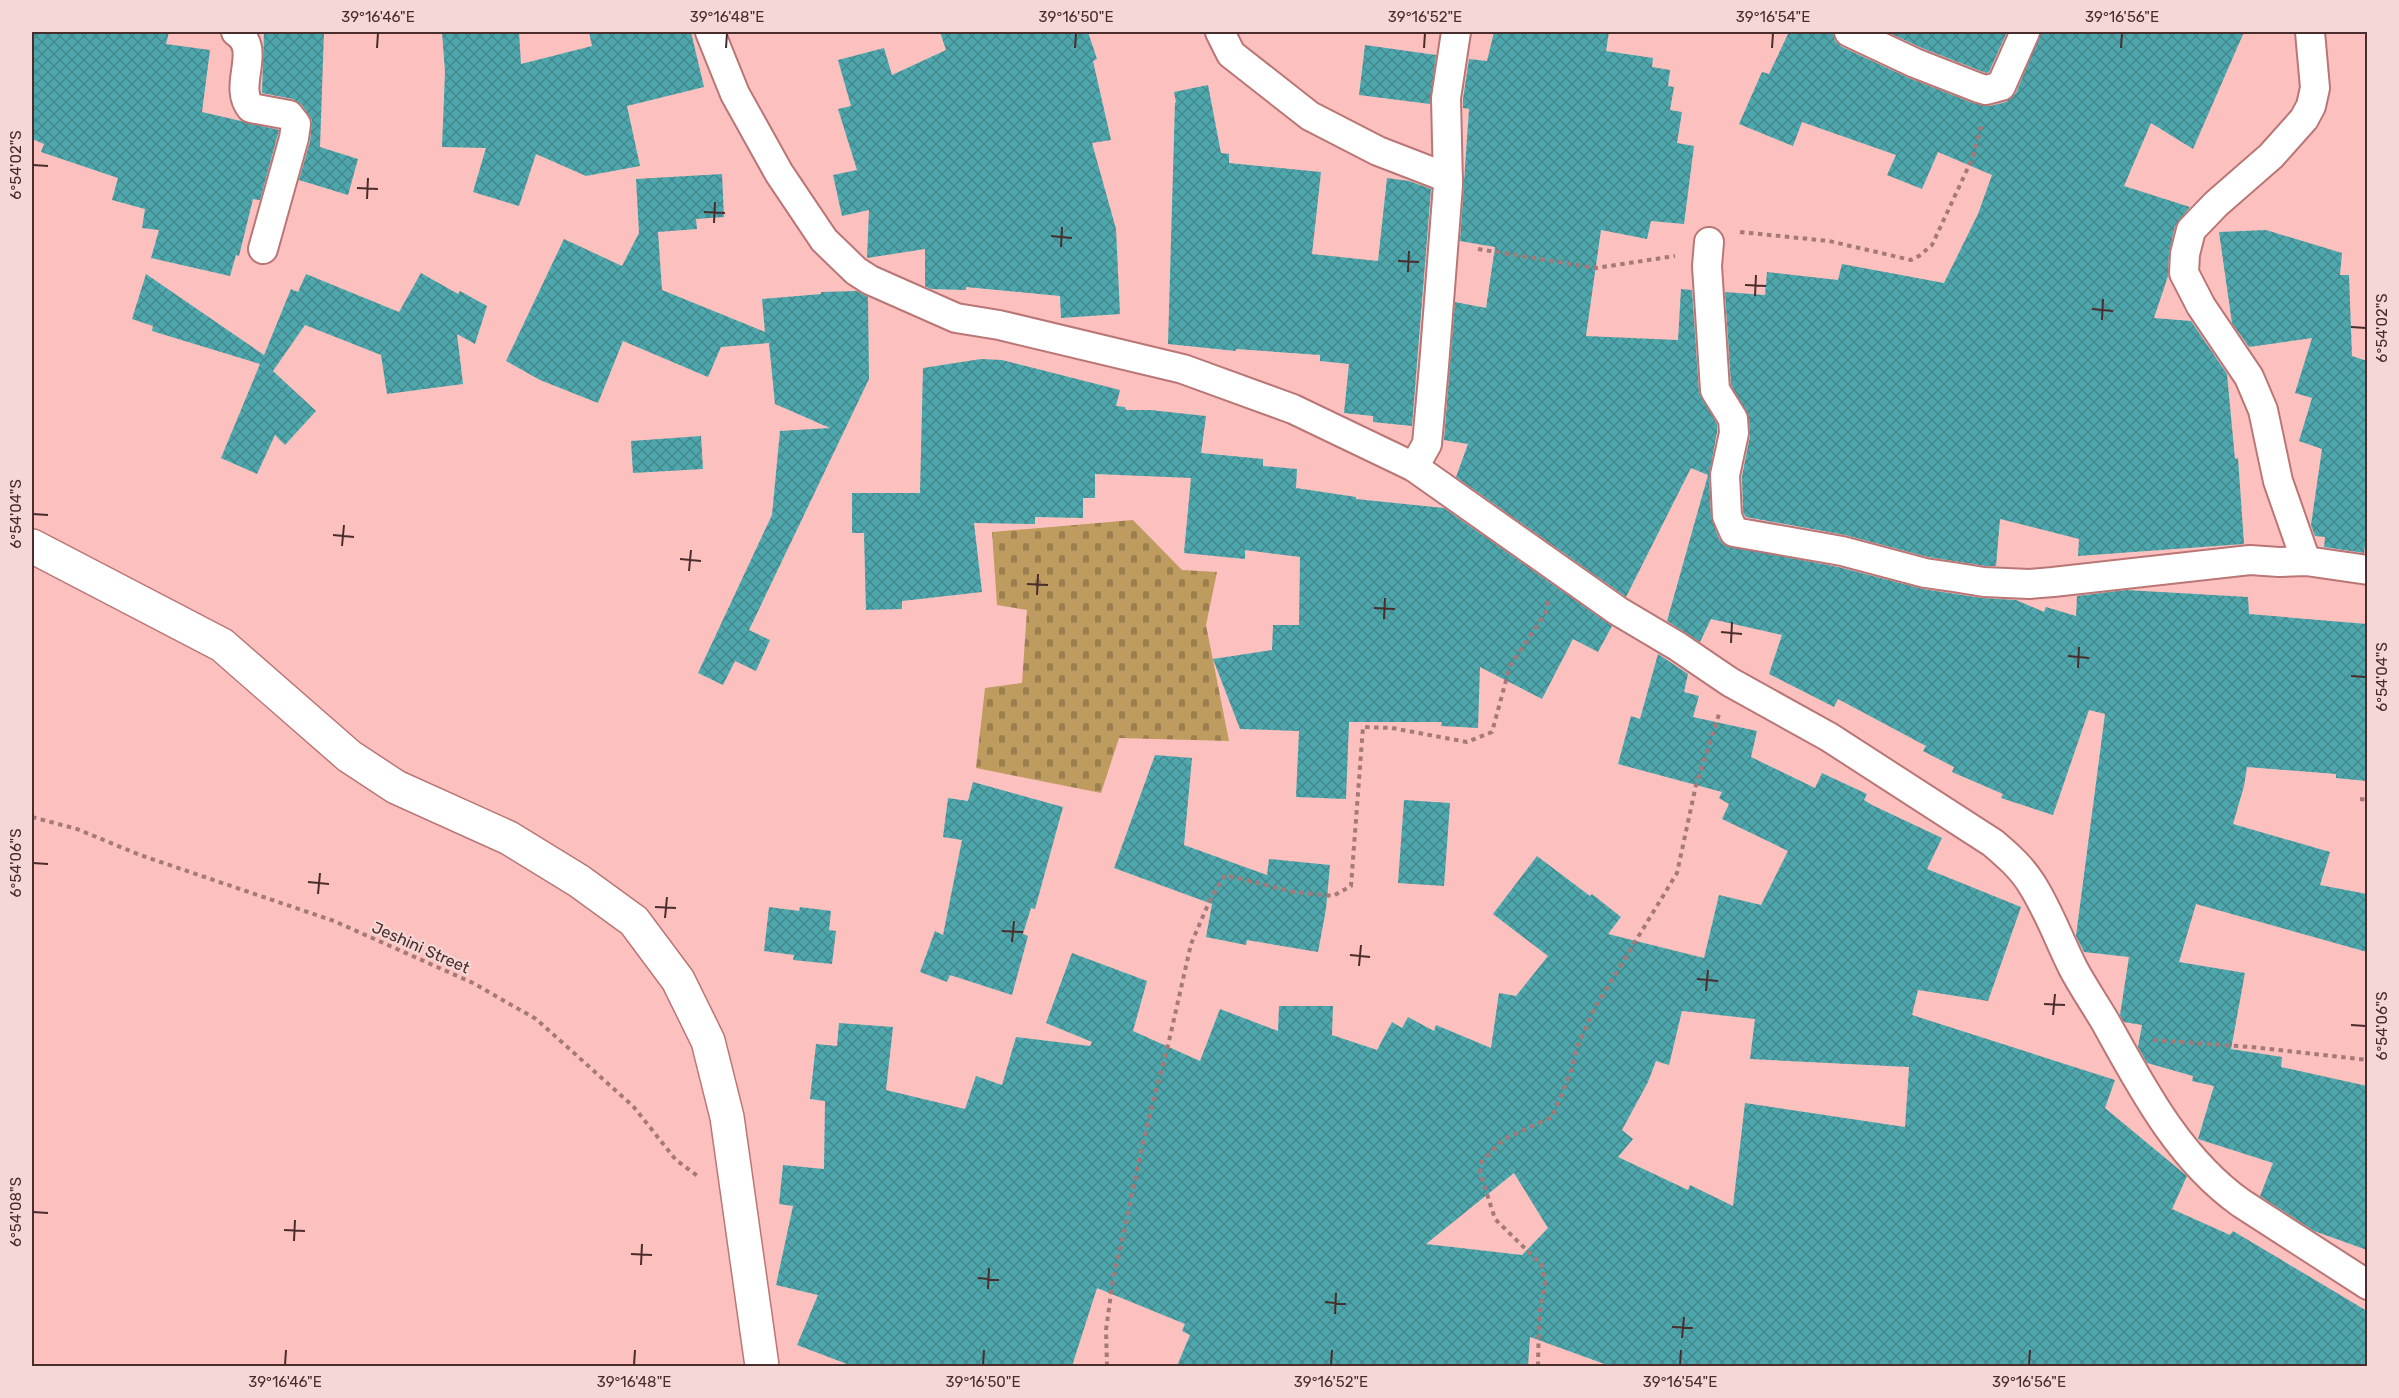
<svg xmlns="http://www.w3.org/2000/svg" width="2399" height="1398" font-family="Rubik,sans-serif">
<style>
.cemetery{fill:url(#cemetery-stones)}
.building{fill:url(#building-cross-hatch);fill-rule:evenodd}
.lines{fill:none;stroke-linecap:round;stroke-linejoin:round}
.minor-casing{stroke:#ba7675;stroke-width:32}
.tertiary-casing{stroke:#ba7675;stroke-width:36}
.path{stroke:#a57978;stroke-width:4;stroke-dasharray:4.5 4.5;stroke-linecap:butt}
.minor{stroke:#fff;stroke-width:28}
.tertiary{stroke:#fff;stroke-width:33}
.ticks{fill:none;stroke:#492d2c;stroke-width:2}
.labels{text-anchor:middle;stroke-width:4.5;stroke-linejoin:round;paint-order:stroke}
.street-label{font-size:16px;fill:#492d2c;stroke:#f5d7d6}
.neatline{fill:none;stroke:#492d2c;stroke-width:2}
.ticks-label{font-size:15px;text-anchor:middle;fill:#492d2c}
</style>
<defs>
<pattern id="cemetery-stones" width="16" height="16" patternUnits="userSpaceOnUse" patternTransform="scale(1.5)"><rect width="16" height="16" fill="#be9b5f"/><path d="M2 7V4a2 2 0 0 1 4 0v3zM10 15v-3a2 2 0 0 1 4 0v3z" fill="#9c7f4f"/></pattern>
<pattern id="building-cross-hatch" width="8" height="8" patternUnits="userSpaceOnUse" patternTransform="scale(1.5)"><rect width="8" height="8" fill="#4ea7ac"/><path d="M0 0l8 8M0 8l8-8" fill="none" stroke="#43888c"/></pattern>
</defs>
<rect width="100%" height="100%" fill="#fcc1bf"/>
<path class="cemetery" d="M1133 520 1182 570 1217 572 1206 625 1229 741 1119 738 1101 793 976 768 985 688 1022 683 1027 610 997 605 992 532Z"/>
<g class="building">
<path d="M32 32H169L166 44 210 50 202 112 279 130 260 200 253 199 239 256 236 255 230 276 151 258 159 230 142 228 145 209 112 200 118 178 41 152 44 144 32 139Z"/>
<path d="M264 32H324L320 147 358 159 348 195 299 180 310 142 312 120 302 105 293 99 262 93Z"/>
<path d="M442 32H519L521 64 592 46 589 32H691L704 87 627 106 640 166 586 176 536 154 519 206 473 192 486 148 442 147 445 72Z"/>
<path d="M940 32H1088L1097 59 1093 61 1111 140 1092 143 1116 229 1120 314 1061 318 1060 296 966 287V290L931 289 925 286V249L867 258 869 210 842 216 833 175 857 170 838 109 851 106 838 60 884 48 892 75 946 50Z"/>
<path d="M1494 32H1609L1606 51 1653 58 1652 67 1670 70 1668 86 1674 87 1670 110 1682 112 1677 143 1694 146 1684 224 1651 221 1647 239 1601 230 1586 336 1678 340 1681 289 1692 290 1699 392 1717 424V432L1709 476 1711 517 1719 539 1724 545 1838 567 1923 589 1982 598 2016 600 2044 612 2046 607 2076 616 2077 596 2126 590 2248 597 2249 614 2367 624V781L2336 778V774L2247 767 2244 786 2233 824 2330 852 2320 885 2367 894V952L2196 904 2179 962 2245 973 2231 1049 2282 1057 2281 1067 2367 1086V1250L2314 1231 2260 1196 2273 1163 2198 1139 2214 1086 2192 1081 2193 1076 2147 1063 2138 1047 2142 1025 2124 1022 2120 1015 2129 957 2084 952 2076 936 2105 714 2089 710 2053 815 2001 798 2003 794 1952 772 1954 767 1923 751 1926 746 1838 699 1834 707 1769 674 1782 635 1711 619 1700 642 1667 621 1708 475 1691 468 1626 597 1456 477 1468 444 1444 440 1455 302 1486 308 1495 247 1460 241 1469 109 1463 108V99L1469 59 1487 61Z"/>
<path d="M1789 32H1833L1835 41 1842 47 1909 78 1973 103 1990 106 2006 102 2016 93 2041 32H2244L2193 149 2151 123 2124 186 2190 207 2175 226 2169 253 2168 276 2154 318 2191 321 2227 374 2235 459 2238 458 2244 544 2078 556 2079 539 2000 519 1996 566H1986L1928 557 1845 535 1746 517 1743 512 1742 476 1750 436 1749 418 1731 385 1725 292 1765 295 1767 272 1838 280 1842 264 1944 283 1978 214 1992 175 1938 152 1922 189 1887 175 1896 155 1802 122 1793 146 1739 124 1762 72 1769 74Z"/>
<path d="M1887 32H2007L1989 72 1986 73 1922 48Z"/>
<path d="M1365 45 1436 55 1430 104 1359 95Z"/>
<path d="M1208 85 1221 153 1229 154V163L1321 172 1312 254 1378 261 1387 178 1409 181 1431 189 1412 426 1373 422V416L1344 413 1349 364 1320 361V355L1236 349V351L1168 344 1175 103 1176 102 1174 92Z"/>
<path d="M722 174 724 217 696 219 697 229 658 232 662 290 765 332 762 299 821 294V292L857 291 868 297 869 379 749 630 770 640 756 671 735 661 723 685 698 673 772 515 780 431 830 428 775 404 769 343 721 347 708 377 623 341 598 403 540 380 506 361 564 239 622 266 639 233 636 179Z"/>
<path d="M2266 230 2342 253 2340 275H2349L2352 356 2367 361V532L2364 553 2324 547 2325 537 2315 536 2311 525 2322 449 2299 441 2312 398 2295 393 2312 338 2249 347 2232 323 2219 232Z"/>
<path d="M421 273 458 294 460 291 487 306 475 344 457 334 463 384 387 394 381 355 305 325 273 371 316 411 285 445 275 435 257 474 221 458 260 364 152 331 153 326 132 319 146 274 264 355 291 289 298 292 306 274 399 312Z"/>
<path d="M981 359 1002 360 1120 390 1116 406 1125 407 1126 410H1150L1206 416 1201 453 1263 459V466L1297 469 1296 488 1356 497V499L1444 508 1612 626 1598 652 1573 639 1542 699 1480 667 1478 728 1441 726 1442 722H1349L1346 799 1296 797 1299 731 1240 729 1213 659 1272 650 1273 625H1299L1300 557 1245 550V559L1184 553 1191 478 1095 474V498H1083V518L1035 517V524L974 523 982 592 902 601V609L866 610 864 533H852V493H920L923 368Z"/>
<path d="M701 436 703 469 633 473 631 441Z"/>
<path d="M1658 654 1688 674 1684 692 1699 696 1693 717 1757 731 1751 757 1815 788 1822 773 1867 794 1864 800 1872 805 1942 838 1927 869 2021 907 1988 1001 1918 990 1912 1015 2115 1080 2105 1108 2187 1176 2172 1209 2230 1235 2233 1231 2367 1311V1366H1610L1530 1337 1528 1366H1177L1190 1335 1182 1331 1185 1324 1097 1288 1072 1366H852L797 1345 818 1295 776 1285 793 1206 779 1204 783 1165 824 1169 825 1101 810 1099 816 1044 837 1046 839 1023 893 1027 886 1090 965 1109 976 1076 1002 1085 1016 1037 1090 1046 1092 1042 1046 1023 1072 953 1147 981 1133 1031 1200 1061 1220 1009 1278 1031 1279 1006H1333L1332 1035 1377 1050 1392 1022 1402 1028 1408 1017 1434 1031 1436 1025 1491 1048 1499 993 1516 996 1548 956 1493 914 1537 856 1590 896 1592 894 1621 917 1608 934 1704 958 1719 895 1761 905 1788 851 1722 819 1729 804 1719 798 1722 792 1618 764 1631 716 1640 719ZM1682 1011 1755 1019 1750 1059 1909 1067 1905 1127 1745 1103 1733 1206 1690 1185 1688 1190 1618 1157 1633 1139 1622 1130 1648 1082 1656 1061 1669 1065ZM1514 1173 1548 1228 1522 1255 1426 1244Z"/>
<path d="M1155 755 1192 758 1184 845 1267 875 1269 859 1330 865 1326 909 1318 952 1247 940 1246 945 1206 937 1212 904 1114 868Z"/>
<path d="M973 782 1063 807 1035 909 1031 908 1023 934 1028 936 1012 995 950 975 947 982 920 972 935 931 943 935 962 840 943 837 948 798 968 801Z"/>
<path d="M1404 800 1450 803 1444 886 1398 883Z"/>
<path d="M769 907 799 911 800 907 831 911 829 930 836 931 832 964 793 960 794 955 764 951Z"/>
</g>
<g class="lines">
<g class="minor-casing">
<g id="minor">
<path d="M236 32C263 49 232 86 251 108L289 115 296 124 294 138 263 249"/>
<path d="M710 32 735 94 779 173 824 240 856 271 870 280 956 318 999 325 1183 369 1293 409 1414 467 1618 611 1677 646 1730 682 1829 737 1993 843C2007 855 2021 867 2031 883 2048 909 2059 940 2073 968 2083 987 2095 1004 2106 1023 2142 1088 2179 1159 2241 1203L2368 1285"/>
<path d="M1220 32 1231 54 1310 116 1378 151 1448 178"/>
<path d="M1849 32 1915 63 1979 88 1986 90 2001 86 2025 32"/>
<path d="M1709 242 1707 266 1715 390 1733 419 1734 433 1725 475 1727 516 1734 532 1842 551 1925 573 1953 577 1984 582 2029 584 2053 582 2250 560 2279 562 2306 561 2368 570"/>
<path d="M1414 467 1427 444 1434 366 1448 185 1446 98 1456 32"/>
<path d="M2306 561 2278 481 2263 410 2249 377 2201 306 2184 273 2185 254 2191 230 2216 204 2271 156 2304 119 2311 106 2315 88 2310 32"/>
</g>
</g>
<g class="tertiary-casing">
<path id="tertiary" d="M32 546 222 645 349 756 396 787 509 838 579 881 634 921 678 980 708 1041 727 1117 762 1366"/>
</g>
<g class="path">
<path d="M1740 232 1829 241 1911 260 1919 256 1932 245 1973 157 1982 123"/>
<path d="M1478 249 1596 268 1675 256"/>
<path d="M2360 799 2368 800"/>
<path d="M32 817 77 829 140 855 334 921 473 983 536 1019 633 1106 676 1160 699 1177"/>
<path d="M2153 1040 2251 1047 2368 1060"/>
<path d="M1107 1366 1106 1330 1113 1279 1126 1224 1143 1141 1169 1041 1191 944 1210 900 1225 875 1294 892 1333 896 1351 886 1363 727 1392 728 1467 742 1492 732 1510 666 1546 612 1548 601"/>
<path d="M1538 1366 1539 1318 1545 1281 1542 1265 1495 1219 1480 1172 1482 1161 1504 1139 1552 1117 1570 1074 1576 1050 1593 1011 1677 873 1696 785 1719 714"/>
</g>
<use href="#minor" class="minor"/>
<use href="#tertiary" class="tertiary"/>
</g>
<path class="ticks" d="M377 48 378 33M726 48 727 33M1075 48 1076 33M1424 48 1425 33M1772 48 1773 33M2121 48 2122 33M33 165 48 166M357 188 378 189M367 199 368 178M704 212 725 213M714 223 715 202M1051 236 1072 238M1061 247 1062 227M1398 261 1419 262M1408 272 1409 251M1745 285 1766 286M1755 296 1756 275M2092 309 2113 311M2102 320 2103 299M2351 327 2366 328M33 514 48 515M333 535 354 537M342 546 344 525M680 559 701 561M689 571 691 550M1027 584 1048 585M1037 595 1038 574M1374 608 1395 609M1384 619 1385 598M1721 632 1742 634M1731 643 1732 622M2068 656 2089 658M2078 668 2079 647M2351 676 2366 677M33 863 48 864M308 882 329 884M318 894 320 873M655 907 676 908M665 918 667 897M1002 931 1023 932M1012 942 1014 921M1350 955 1370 957M1359 966 1361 945M1697 979 1718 981M1706 991 1708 970M2044 1004 2065 1005M2053 1015 2055 994M2351 1025 2366 1026M33 1212 48 1213M284 1230 305 1231M294 1241 295 1220M631 1254 652 1255M641 1265 642 1244M978 1278 999 1280M988 1289 989 1268M1325 1302 1346 1304M1335 1314 1336 1293M1672 1327 1693 1328M1682 1338 1684 1317M285 1365 286 1350M634 1365 635 1350M983 1365 984 1350M1331 1365 1332 1350M1680 1365 1681 1350M2029 1365 2030 1350"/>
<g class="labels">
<g class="street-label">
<text transform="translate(421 947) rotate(24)" y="6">Jeshini Street</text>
</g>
</g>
<rect width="2399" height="1398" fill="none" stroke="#f5d7d6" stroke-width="66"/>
<rect x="33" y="33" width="2333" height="1332" class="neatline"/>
<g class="ticks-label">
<text x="378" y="22">39°16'46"E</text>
<text x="727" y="22">39°16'48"E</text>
<text x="1076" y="22">39°16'50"E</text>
<text x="1425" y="22">39°16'52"E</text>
<text x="1773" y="22">39°16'54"E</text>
<text x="2122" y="22">39°16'56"E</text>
<text transform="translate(16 165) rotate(-90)" y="5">6°54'02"S</text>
<text transform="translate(2382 328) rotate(-90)" y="5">6°54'02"S</text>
<text transform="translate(16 514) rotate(-90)" y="5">6°54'04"S</text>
<text transform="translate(2382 677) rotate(-90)" y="5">6°54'04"S</text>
<text transform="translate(16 863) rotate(-90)" y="5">6°54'06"S</text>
<text transform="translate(2382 1026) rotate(-90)" y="5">6°54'06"S</text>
<text transform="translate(16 1212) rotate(-90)" y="5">6°54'08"S</text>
<text x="285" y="1387">39°16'46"E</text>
<text x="634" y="1387">39°16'48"E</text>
<text x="983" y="1387">39°16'50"E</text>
<text x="1331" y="1387">39°16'52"E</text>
<text x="1680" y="1387">39°16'54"E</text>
<text x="2029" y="1387">39°16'56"E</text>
</g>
</svg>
